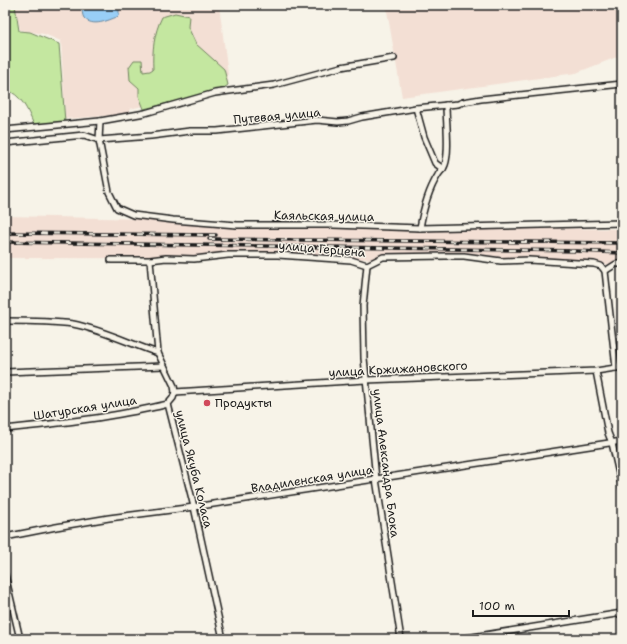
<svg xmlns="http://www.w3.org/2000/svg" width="627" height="644" font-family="'Shantell Sans',sans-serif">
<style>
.built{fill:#f3dfd4}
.green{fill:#c4e7a0;stroke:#70825e}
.water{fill:#98cef6;stroke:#66879f}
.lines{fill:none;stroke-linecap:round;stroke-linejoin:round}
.minor-casing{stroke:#1c1c1c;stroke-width:8}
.minor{stroke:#f7f3e8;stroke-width:5}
.rail-casing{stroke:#1c1c1c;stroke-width:3.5}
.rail{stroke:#f7f3e8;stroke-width:2;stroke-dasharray:6;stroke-linecap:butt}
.poi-dot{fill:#d1495b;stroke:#f7f3e8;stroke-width:1.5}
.labels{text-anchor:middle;stroke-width:3;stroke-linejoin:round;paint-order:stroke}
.street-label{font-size:12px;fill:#1c1c1c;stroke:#f7f3e8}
.poi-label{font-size:12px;fill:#1c1c1c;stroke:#f7f3e8;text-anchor:start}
</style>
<rect width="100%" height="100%" fill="#f7f3e8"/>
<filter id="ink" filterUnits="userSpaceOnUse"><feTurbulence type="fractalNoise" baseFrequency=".025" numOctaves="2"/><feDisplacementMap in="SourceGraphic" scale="8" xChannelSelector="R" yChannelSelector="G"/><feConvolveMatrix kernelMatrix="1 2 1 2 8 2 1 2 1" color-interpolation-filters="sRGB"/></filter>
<g filter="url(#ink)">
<g class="built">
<path d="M15 5H219L228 74V85L130 109V114L65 119 61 41 44 34 20 30Z"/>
<path d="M386 5H622V55L576 73 402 97Z"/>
<path d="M5 216 149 219 283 227 382 228 446 227 622 229V265L469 259 5 258Z"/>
</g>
<g class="green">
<path d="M5 5H15L19 31 30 32 59 44 65 122 34 125C27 109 22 95 5 89Z"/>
<path d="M175 13 189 16 188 27 196 44 224 69 228 85 221 90 144 109 139 96V88L130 80 129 67 134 60H142L143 72 150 71 153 69C152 51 154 33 162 17Z"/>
</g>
<path class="water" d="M82 5H119V15L117 17C108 20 93 28 84 18 82 15 82 9 82 5Z"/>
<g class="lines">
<g class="minor-casing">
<g id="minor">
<path d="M416 108 424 137 435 163 443 169"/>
<path d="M100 121 99 140 109 192 117 208 133 215 173 220 237 225H333L420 228 622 223"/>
<path d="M5 130 100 121 145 113 215 93 274 85 341 67 394 58"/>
<path d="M5 143 84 135 99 140 151 136 190 131H217L317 120 338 122 348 121 362 117 416 108 458 104 463 102 481 99 622 84"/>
<path d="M420 228C423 210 428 191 438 175 440 171 444 169 445 165 450 151 446 121 446 105"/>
<path d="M111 260H150L166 258 194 259 228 255H278L351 260 367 265 383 257 446 256H464L501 261 529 260 594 264 601 266 605 271 616 264H622"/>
<path d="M150 260 158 353 174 386 175 392 173 398 168 404 194 507 223 639"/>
<path d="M367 265 363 306 364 358 376 479 401 639"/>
<path d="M605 271 616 368"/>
<path d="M5 321C27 321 51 321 73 324 100 329 131 344 158 353"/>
<path d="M596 371 608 433 612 443 622 487"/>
<path d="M5 372 164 366"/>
<path d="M175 392 366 380 596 371 622 367"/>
<path d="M5 429C44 425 82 421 120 414 136 411 152 408 168 404"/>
<path d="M5 537 56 527 109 518 194 507 622 441"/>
<path d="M5 575 20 639"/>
<path d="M460 639 622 613"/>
</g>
</g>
<use href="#minor" class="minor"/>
<g class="rail-casing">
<g id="rail">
<path d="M5 233 216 235"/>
<path d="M209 239 622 243"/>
<path d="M5 242 577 251 622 253"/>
</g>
</g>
<use href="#rail" class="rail"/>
</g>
</g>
<circle class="poi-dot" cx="207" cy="403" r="4"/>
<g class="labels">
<g class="street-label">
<text transform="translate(277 116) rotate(-5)" y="4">Путевая улица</text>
<text transform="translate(324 216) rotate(1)" y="4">Каяльская улица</text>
<text transform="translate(322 249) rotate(5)" y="4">улица Герцена</text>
<text transform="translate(398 369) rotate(-3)" y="4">улица Кржижановского</text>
<text transform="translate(85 408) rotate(-9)" y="4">Шатурская улица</text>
<text transform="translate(386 463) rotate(83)" y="4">улица Александра Блока</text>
<text transform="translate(194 469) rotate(76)" y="4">улица Якуба Коласа</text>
<text transform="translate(312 479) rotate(-9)" y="4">Владиленская улица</text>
</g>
<g class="poi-label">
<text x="215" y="407">Продукты</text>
</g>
</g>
<rect width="627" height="644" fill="none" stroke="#f7f3e8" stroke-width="20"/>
<rect x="10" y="10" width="607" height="624" fill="none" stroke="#1c1c1c" stroke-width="1.5" filter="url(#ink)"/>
<path d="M473 610v6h96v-6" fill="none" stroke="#1c1c1c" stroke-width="2"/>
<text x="479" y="610" font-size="12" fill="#1c1c1c" stroke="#f7f3e8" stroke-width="3" paint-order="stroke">100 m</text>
</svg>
